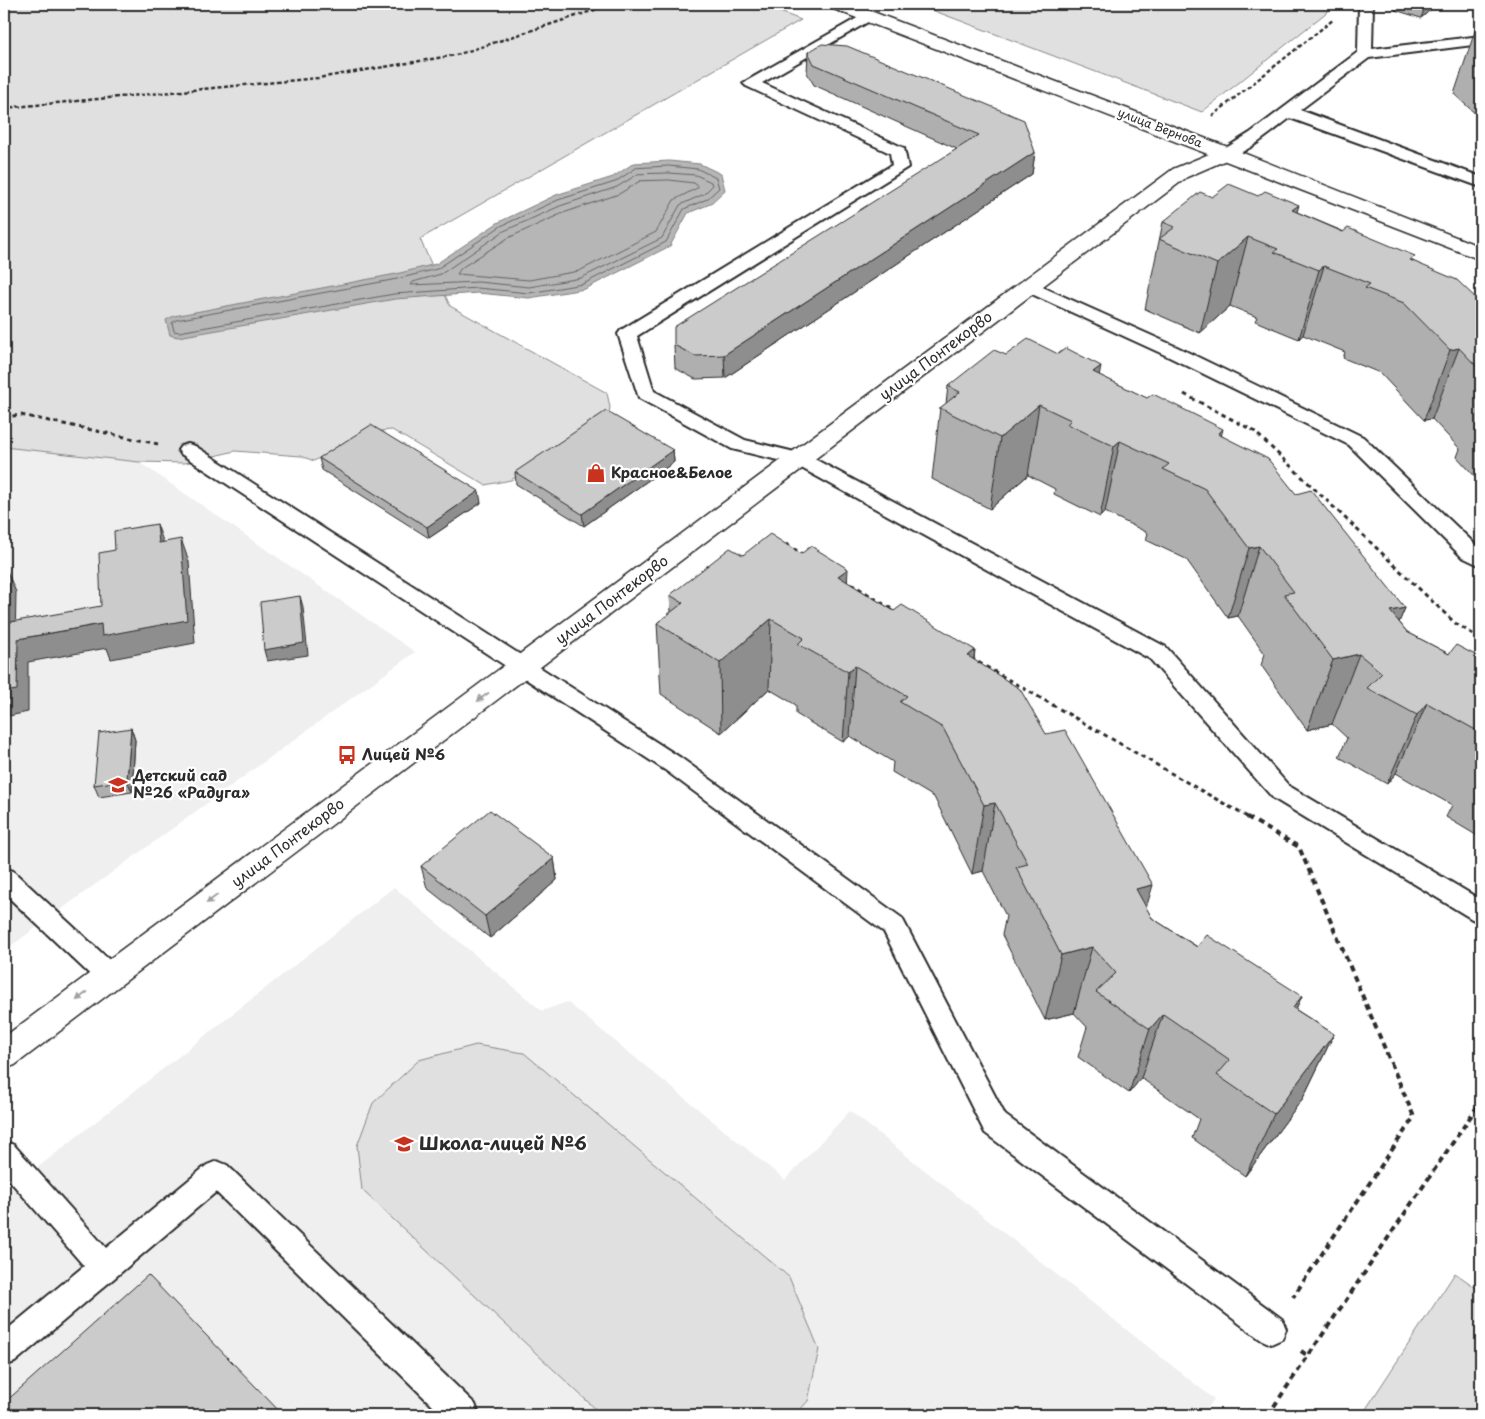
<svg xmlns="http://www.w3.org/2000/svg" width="1485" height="1419" font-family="'Playpen Sans',sans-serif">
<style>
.built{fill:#efefef}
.green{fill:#e0e0e0;stroke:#868686}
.water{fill:#b6b6b6;stroke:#7e7e7e}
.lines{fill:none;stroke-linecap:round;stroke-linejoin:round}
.shore{stroke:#636363;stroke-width:1}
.service-casing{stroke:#2b2b2b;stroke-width:4}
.minor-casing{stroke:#2b2b2b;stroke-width:3}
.primary-casing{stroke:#2b2b2b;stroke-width:3}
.path-far2{stroke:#2b2b2b;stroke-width:2.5;stroke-dasharray:4 2.5;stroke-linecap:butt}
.path-far1{stroke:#2b2b2b;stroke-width:3;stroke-dasharray:4.5 4;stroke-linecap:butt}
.path{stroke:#2b2b2b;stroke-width:4;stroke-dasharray:6 4.5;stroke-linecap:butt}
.service{fill:#fff;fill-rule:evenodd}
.minor{fill:#fff;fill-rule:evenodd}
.primary{fill:#fff;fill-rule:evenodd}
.wall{fill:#afafaf;stroke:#2b2b2b}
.shaded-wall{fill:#8e8e8e;stroke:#2b2b2b}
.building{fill:#cbcbcb;stroke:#2b2b2b}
.oneway{fill:#a0a0a0}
.labels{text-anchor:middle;stroke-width:4.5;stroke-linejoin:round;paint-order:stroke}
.far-street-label{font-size:12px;fill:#2b2b2b;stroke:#fff}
.street-label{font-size:15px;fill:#2b2b2b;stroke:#fff}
.poi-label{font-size:15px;font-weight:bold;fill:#2b2b2b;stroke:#fff;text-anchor:start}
.near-poi-label{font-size:18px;font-weight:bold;fill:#2b2b2b;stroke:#fff;text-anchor:start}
</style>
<rect width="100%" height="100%" fill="#fff"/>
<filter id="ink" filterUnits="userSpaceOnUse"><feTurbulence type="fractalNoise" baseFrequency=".02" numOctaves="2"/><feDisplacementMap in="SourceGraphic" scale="10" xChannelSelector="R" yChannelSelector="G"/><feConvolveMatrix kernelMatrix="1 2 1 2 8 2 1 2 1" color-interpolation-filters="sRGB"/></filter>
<g filter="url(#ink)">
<g class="built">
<path d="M4 447 139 462 415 652 4 951Z"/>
<path d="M394 887 542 1011 567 1002 785 1180 850 1111 1214 1399 1203 1415H4V1194Z"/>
</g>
<g class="green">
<path d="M4 4H759L801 20 420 239 450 306 607 393 610 407 608 418 511 480 485 485 392 430 367 432 314 461 301 456 235 451 185 463 139 462 4 447Z"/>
<path d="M916 4H1337L1202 112Z"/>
<path d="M476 1045 524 1053 789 1277 819 1349 808 1401 795 1415H602L362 1190 357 1146 373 1103 419 1060Z"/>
<path d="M1455 1273 1481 1291V1415H1362Z"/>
</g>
<path class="water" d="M669 161 700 164 721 174 725 190 710 204 688 213 670 246 585 289 529 298 478 293 395 299 178 337 170 335 166 320 174 316 396 274 436 264 499 222 556 195 613 177 634 163Z"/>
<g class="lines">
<g class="shore">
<path d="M669 166 698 169 716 178 719 188 707 199 684 209 666 242 583 284 529 293 477 288 394 294 179 332 174 331 172 323 176 320 397 279 437 269 501 226 558 200 615 182 636 168Z"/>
<path d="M669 173 696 175 711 182 712 186 704 194 680 205 662 238 581 278 529 287 478 282 411 285 413 282 441 274 504 231 560 206 617 187 638 174Z"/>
<path d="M669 180 694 183 699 187 674 200 656 232 579 271 529 280 457 274 461 268 508 238 563 213 619 194 640 181Z"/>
</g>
<g class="service-casing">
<g id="service">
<path d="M1359 4H1373L1372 49 1481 36V44L1369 58 1300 110 1481 177V187L1290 118C1271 132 1250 152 1226 158L1218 153 1250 133 1358 52Z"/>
<path d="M868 12 873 13 875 16 873 19 762 83 904 148 908 167 637 336 654 391 745 440 807 455 1166 647 1289 786 1481 900V922L1472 919 1273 798 1150 659 794 464 732 449 639 398 618 334 621 330 892 165 890 153 746 86 743 83Z"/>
<path d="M1029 281 1177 347 1363 437 1481 550V566L1462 557 1349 445 1165 355 1023 290 1020 286 1023 282Z"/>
<path d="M188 444 195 446 681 758 902 918 1005 1115 1282 1319 1286 1329 1282 1339 1271 1344 1260 1339 985 1133 884 932 665 770 181 454 178 450 181 446Z"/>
<path d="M4 868 13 871 118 968 122 976 118 984 109 987 100 984 4 893Z"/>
<path d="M4 1141 14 1145 106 1248 207 1165 217 1161 227 1165 475 1404 479 1415H442L216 1192 15 1362 4 1366V1332L84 1266 4 1174Z"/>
</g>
</g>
<g class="minor-casing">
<path id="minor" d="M1226 147 1233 149 1236 153 1233 157 1187 177 15 1065 4 1069V1037L1173 169Z"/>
</g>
<g class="primary-casing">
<path id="primary" d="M828 4H852L1233 149 1481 247V260L831 8Z"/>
</g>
<g class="path-far2">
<path d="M4 108 318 78 456 55 613 4"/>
<path d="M1212 116 1334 19"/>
</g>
<g class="path-far1">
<path d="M1184 394 1254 431 1455 623 1481 639"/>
<path d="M4 417 21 415 158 444"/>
<path d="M786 544 804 555"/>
<path d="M844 579 898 613"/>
<path d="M971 658 1249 818"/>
</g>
<g class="path">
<path d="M1247 817 1299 847 1414 1117 1293 1297"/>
<path d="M1301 1351 1308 1356"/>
<path d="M1268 1415 1481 1101"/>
</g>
<use href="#service" class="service"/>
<use href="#minor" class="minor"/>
<use href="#primary" class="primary"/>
</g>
<g class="wall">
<path d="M1397 4H1436L1435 6 1421 18 1395 10Z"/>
<path d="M1478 22H1481V119L1454 94Z"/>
<path d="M808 52 1035 152 1032 174 725 378 695 379 675 368 674 345 957 149 814 85 807 73Z"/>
<path d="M1212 197 1297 212 1413 261 1481 303V483L1457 457 1460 449 1432 419 1424 420 1380 373 1343 358 1345 352 1303 335 1299 339 1255 321 1257 317 1230 306 1200 333 1145 309 1163 222Z"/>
<path d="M1006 355 1099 375 1221 435 1296 494 1405 608 1399 622 1407 632 1449 654 1481 658V838L1446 817 1452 805 1425 790 1396 773 1387 784 1339 757 1347 738 1332 724 1307 730 1261 665 1265 654 1238 616 1228 618 1186 559 1146 540 1148 533 1105 512 1100 517 1054 494 1055 489 1028 475 990 509 932 479 940 408 946 404 948 386Z"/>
<path d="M673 450 674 462 584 526 516 484 515 472Z"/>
<path d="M319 458 481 503 429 538 322 470Z"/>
<path d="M801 554 894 611 975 650 974 660 1146 908 1152 918 1334 1034 1303 1098 1245 1176 1192 1138 1199 1119 1141 1078 1129 1093 1078 1057 1087 1027 1074 1013 1045 1020 1002 935 1006 916 983 871 972 874 934 797 892 772 893 762 850 736 843 742 796 714V705L769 689 721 733 661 694 657 623 671 612 670 595 743 555Z"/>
<path d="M131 728 135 740 132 792 99 797 94 785Z"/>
<path d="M554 858 557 880 490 938 427 888 421 866Z"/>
</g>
<g class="shaded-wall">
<path d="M1429 4H1436L1435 6 1421 18 1425 7Z"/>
<path d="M1035 152 1032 174 725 378 724 355Z"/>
<path d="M1299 205 1285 256 1292 210Z"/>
<path d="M1248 237 1230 306 1200 333 1217 264Z"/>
<path d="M1324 266 1303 335 1299 339 1319 270Z"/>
<path d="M1459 348 1432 419 1424 420 1450 350Z"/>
<path d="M1101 366 1088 434 1093 372Z"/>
<path d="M1039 405 1028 475 990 509 1000 438Z"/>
<path d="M1223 429 1207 491 1218 434Z"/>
<path d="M1120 441 1105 512 1100 517 1114 446Z"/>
<path d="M673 450 674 462 584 526 582 514Z"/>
<path d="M479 491 481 503 429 538 427 527Z"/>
<path d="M157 524 165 547 159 543Z"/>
<path d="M181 539 189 562 195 643 111 659 107 648 28 662V712L4 717V692L18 639 101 624Z"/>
<path d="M1259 546 1238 616 1228 618 1249 548Z"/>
<path d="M6 569 16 592 15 646 5 623Z"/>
<path d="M848 569 844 639 838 576Z"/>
<path d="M300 596 303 607 308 655 267 661 264 650Z"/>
<path d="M1405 608 1379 671 1390 611Z"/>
<path d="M771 619 769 689 721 733 720 663Z"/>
<path d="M975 650 965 720 968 656Z"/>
<path d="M1359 654 1332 724 1307 730 1333 660Z"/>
<path d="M855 666 850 736 843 742 848 672Z"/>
<path d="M1427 703 1396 773 1387 784 1417 715Z"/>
<path d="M131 728 135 740 132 792 127 780Z"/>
<path d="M995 803 983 871 972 874 984 805Z"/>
<path d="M554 858 557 880 490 938 485 916Z"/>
<path d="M1153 885 1133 952 1136 889Z"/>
<path d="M1092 947 1074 1013 1045 1020 1061 955Z"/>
<path d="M1302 996 1273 1060 1293 1008Z"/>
<path d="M1163 1014 1141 1078 1129 1093 1150 1029Z"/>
<path d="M1334 1034 1303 1098 1245 1176 1274 1114Z"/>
</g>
<g class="building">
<path d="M1413 4H1429L1425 7Z"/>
<path d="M822 44 847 46 1024 120 1035 152 724 355 695 356 674 345V327L979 135 814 64 808 52Z"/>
<path d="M1229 184 1258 196 1265 191 1299 205 1292 210 1343 232 1348 228 1415 256 1410 260 1457 280 1481 303V371L1459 348 1450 350 1404 303 1365 288 1370 284 1324 266 1319 270 1274 252 1278 249 1248 237 1217 264 1159 239 1175 227 1163 222 1200 192 1212 197Z"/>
<path d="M1028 339 1058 354 1066 348 1101 366 1093 372 1147 398 1153 394 1223 429 1218 434 1268 459 1296 494 1311 490 1405 608 1390 611 1407 632 1449 654 1456 645 1481 658V733L1427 703 1417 715 1367 688 1382 673 1359 654 1333 660 1284 594 1294 592 1259 546 1249 548 1205 489 1163 469 1169 464 1120 441 1114 446 1067 424 1071 420 1039 405 1000 438 940 408 960 392 948 386 994 350 1006 355Z"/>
<path d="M606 411 673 450 582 514 515 472Z"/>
<path d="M371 425 479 491 427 527 319 458Z"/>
<path d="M157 524 159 543 181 539 187 620 102 636 101 624 18 639 17 690 4 692V569H6L5 623 101 606 99 553 115 550 114 531Z"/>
<path d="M770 534 801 554 811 546 848 569 838 576 894 611 902 605 975 650 968 656 1020 689 1046 734 1065 730 1153 885 1136 889 1152 918 1197 947 1207 935 1302 996 1293 1008 1334 1034 1274 1114 1217 1075 1230 1060 1163 1014 1150 1029 1096 992 1116 973 1092 947 1061 955 1016 867 1028 864 995 803 984 805 943 728 900 702 907 696 855 666 848 672 798 644 804 638 771 619 720 663 657 623 683 603 670 595 730 548 743 555Z"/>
<path d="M300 596 304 643 264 650 260 602Z"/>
<path d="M131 728 127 780 94 785 99 733Z"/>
<path d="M490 810 554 858 485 916 421 866Z"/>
<path d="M148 1275 283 1415H4V1403Z"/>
</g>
<defs><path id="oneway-solid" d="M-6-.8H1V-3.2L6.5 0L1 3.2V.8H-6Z" transform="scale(1.25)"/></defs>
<g class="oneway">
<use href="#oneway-solid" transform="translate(483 697) rotate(143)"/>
<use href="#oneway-solid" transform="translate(212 899) rotate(143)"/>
<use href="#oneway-solid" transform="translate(82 996) rotate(143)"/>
</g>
</g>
<defs>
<g id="shop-bare" transform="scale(1.5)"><path d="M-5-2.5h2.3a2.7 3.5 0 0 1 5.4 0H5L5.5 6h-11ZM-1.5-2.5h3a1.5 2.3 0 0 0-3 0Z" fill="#c8321e" stroke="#fff" stroke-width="2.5" paint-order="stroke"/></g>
<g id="bus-bare" transform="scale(1.5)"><path d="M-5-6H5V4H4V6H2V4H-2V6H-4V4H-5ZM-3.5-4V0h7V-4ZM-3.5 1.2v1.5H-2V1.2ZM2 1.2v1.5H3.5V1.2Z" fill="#c8321e" stroke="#fff" stroke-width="2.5" paint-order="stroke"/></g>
<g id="school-bare" transform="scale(1.5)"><path d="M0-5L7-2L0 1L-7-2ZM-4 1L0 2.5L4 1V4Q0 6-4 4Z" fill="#c8321e" stroke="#fff" stroke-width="2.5" paint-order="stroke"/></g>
</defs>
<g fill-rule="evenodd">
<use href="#shop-bare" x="596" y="473"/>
<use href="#bus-bare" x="347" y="755"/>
<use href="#school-bare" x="118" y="785"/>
<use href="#school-bare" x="404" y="1144"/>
</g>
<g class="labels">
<g class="far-street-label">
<text transform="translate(1160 128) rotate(21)" y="4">улица Вернова</text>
</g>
<g class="street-label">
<text transform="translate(936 356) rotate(-37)" y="5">улица Понтекорво</text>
<text transform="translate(612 600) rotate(-37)" y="5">улица Понтекорво</text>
<text transform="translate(288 843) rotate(-37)" y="5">улица Понтекорво</text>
</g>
<g class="poi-label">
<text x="611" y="478">Красное&amp;Белое</text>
<text x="362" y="760">Лицей №6</text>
<text x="133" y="781">Детский сад<tspan x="133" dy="17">№26 «Радуга»</tspan></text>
</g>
<g class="near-poi-label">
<text x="419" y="1150">Школа-лицей №6</text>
</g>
</g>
<rect width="1485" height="1419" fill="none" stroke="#fff" stroke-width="20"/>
<rect x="10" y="10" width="1465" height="1399" fill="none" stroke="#2b2b2b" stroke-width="2" filter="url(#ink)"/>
</svg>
